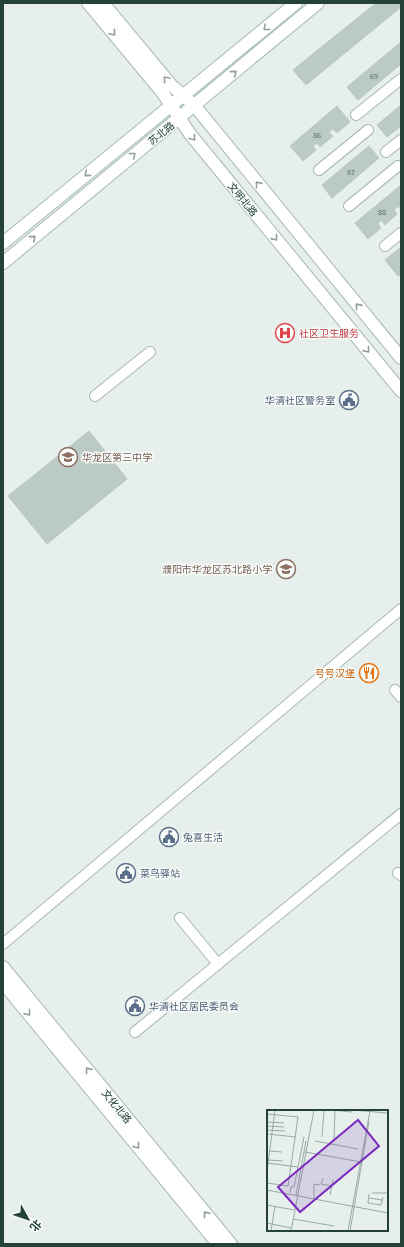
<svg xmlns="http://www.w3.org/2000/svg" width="404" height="1247" font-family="'Source Sans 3','Noto Sans SC',sans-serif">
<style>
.building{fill:#bbcac4;stroke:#b8c9c2}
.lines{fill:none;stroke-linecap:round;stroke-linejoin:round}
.minor-casing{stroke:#a8b8b2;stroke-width:12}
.tertiary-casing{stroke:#a8b8b2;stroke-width:14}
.secondary-casing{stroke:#a4bbb3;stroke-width:14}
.minor{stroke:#fff;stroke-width:10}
.tertiary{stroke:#fff;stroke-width:12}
.secondary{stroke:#fff;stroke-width:12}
.oneway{stroke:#92a09c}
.labels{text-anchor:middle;stroke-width:3;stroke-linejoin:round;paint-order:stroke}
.number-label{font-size:8px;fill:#4a645c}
.street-label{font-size:10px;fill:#24423a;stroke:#f7fbf9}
.health-label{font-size:10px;fill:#be3a42;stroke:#f7fbf9;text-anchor:start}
.service-label{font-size:10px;fill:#4e5e75;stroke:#f7fbf9;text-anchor:start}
.education-label{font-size:10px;fill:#785e54;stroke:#f7fbf9;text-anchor:start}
.food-label{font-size:10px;fill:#c56008;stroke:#f7fbf9;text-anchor:end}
.inset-road{fill:none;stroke:#98aaa4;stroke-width:1}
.view{fill:#7b2cbf;fill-opacity:0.15;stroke:#7b2cbf;stroke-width:2}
.inset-edge{fill:none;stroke:#24423a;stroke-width:2}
</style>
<rect width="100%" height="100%" fill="#e6efeb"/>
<g class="building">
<path d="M376 3H401V7L306 85 293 70Z"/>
<path d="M401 42V64L358 100 347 87Z"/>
<path d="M401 105V126L387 137 377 125Z"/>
<path d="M337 106 350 122 337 133 333 129 329 132 333 136 320 147 317 143 313 146 316 150 303 161 290 146Z"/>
<path d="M369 146 379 158 332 198 322 185Z"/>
<path d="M401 185V210L398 206 394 210 397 214 385 225 381 220 378 224 381 228 368 239 355 223Z"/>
<path d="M401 247V274L398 276 385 260Z"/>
<path d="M89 431 127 479 47 544 8 496Z"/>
</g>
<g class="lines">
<g class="minor-casing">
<g id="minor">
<path d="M356 115 401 79"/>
<path d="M386 152 401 140"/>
<path d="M319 170 368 130"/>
<path d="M349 206 398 166"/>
<path d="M385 246 401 233"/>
<path d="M95 396 150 352"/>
<path d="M395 690 401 697"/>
<path d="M398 873 401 875"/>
<path d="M180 918 218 964"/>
<path d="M3 944 401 609"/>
<path d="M135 1032 401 814"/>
</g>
</g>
<g class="tertiary-casing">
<g id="tertiary">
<path d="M88 3 162 92 190 134 401 391"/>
<path d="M103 3 172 86 194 105 401 358"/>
<path d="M3 967 231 1244"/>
<path d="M3 983 218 1244"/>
</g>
</g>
<g class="secondary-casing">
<g id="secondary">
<path d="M3 243 296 3"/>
<path d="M3 263 318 3"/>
</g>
</g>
<use href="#minor" class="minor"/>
<use href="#tertiary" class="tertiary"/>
<use href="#secondary" class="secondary"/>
</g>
<defs><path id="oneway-chevron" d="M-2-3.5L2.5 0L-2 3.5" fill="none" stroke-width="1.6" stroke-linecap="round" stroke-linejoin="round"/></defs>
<g class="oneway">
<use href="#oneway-chevron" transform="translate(266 28) rotate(141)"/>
<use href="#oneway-chevron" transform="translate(113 33) rotate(50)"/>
<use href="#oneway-chevron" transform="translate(234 73) rotate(-40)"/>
<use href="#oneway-chevron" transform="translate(166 79) rotate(-130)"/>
<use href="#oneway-chevron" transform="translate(193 138) rotate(52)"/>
<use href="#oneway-chevron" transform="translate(133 155) rotate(-39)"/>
<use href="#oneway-chevron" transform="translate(87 174) rotate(140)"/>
<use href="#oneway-chevron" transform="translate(258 184) rotate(-129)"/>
<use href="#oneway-chevron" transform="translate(33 238) rotate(-40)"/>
<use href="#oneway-chevron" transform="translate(275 238) rotate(51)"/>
<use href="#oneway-chevron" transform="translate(358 306) rotate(-129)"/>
<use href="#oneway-chevron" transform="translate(367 350) rotate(51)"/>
<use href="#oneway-chevron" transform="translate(28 1013) rotate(51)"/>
<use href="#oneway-chevron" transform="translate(88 1070) rotate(-129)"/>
<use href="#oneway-chevron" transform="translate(137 1146) rotate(51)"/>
<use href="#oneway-chevron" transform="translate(206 1214) rotate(-129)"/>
</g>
<defs>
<g id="hospital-ring" transform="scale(1)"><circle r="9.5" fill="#f7fbf9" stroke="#e0444e" stroke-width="1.5"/><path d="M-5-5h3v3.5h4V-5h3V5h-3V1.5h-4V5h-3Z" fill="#e0444e"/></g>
<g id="civic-ring" transform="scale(1)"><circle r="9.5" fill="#f7fbf9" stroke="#5c6f8a" stroke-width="1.5"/><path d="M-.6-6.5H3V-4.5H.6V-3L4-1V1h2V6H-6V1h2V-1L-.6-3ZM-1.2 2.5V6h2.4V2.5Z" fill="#5c6f8a"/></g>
<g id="school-ring" transform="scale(1)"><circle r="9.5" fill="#f7fbf9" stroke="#8d6e63" stroke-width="1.5"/><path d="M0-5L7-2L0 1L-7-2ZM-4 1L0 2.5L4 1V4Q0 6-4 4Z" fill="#8d6e63"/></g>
<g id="restaurant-ring" transform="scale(1)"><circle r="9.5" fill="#f7fbf9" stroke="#e8710a" stroke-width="1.5"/><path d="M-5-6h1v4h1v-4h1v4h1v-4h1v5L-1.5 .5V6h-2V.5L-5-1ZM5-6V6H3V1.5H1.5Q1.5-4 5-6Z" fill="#e8710a"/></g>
</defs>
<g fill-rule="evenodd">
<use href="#hospital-ring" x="285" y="333"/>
<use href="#civic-ring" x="349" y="400"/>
<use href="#school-ring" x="68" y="457"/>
<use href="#school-ring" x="286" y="569"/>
<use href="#restaurant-ring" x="369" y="673"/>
<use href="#civic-ring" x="169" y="837"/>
<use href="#civic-ring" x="126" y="873"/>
<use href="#civic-ring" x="135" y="1006"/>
</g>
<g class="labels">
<g class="number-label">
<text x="374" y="79">69</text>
<text x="317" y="138">86</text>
<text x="351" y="175">87</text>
<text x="382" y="215">88</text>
</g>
<g class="street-label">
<text transform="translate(161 133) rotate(-39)" y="4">苏北路</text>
<text transform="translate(243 199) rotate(51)" y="4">文明北路</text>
<text transform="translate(117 1106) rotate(51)" y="4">文化北路</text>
</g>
<g class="health-label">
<text x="299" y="337">社区卫生服务</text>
</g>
<g class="service-label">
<text x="335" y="404" text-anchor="end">华清社区警务室</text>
<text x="183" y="841">兔喜生活</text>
<text x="140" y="877">菜鸟驿站</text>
<text x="149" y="1010">华清社区居民委员会</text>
</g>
<g class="education-label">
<text x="82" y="461">华龙区第三中学</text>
<text x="272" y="573" text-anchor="end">濮阳市华龙区苏北路小学</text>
</g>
<g class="food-label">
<text x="355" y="677">号号汉堡</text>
</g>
</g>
<g transform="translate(267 1110)">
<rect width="121" height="121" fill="#e6efeb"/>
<path class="inset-road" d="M64 0 85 2M84 0 121 3M0 4 31 7 21 76 0 73M0 12 17 13M0 16 17 17M0 20 18 21M0 24 29 27M55 27 57 0M67 30 68 1M48 31 91 39M3 41 15 42M38 42 94 52M2 50 16 51M0 53 31 57M0 61 8 0M56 68 54 74 65 76M0 80 121 103M23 83 24 77H27L37 27M105 83H121M102 84 101 93 114 95 116 87M29 85 39 31M63 85 66 70M47 88V74L53 75M102 88 115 90M0 95 27 100M26 109 67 116M0 113 24 118M4 121 8 96M24 121 47 0M81 121 103 1M83 121 102 11"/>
<path class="view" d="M91 10 112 36 33 102 11 77Z"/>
<rect width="121" height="121" class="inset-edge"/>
</g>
<rect width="404" height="1247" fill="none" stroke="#24423a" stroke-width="8"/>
<g transform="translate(28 1219) rotate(130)" stroke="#f7fbf9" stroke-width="3" paint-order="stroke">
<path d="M0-3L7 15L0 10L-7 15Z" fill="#24423a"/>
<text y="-6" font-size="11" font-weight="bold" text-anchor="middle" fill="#24423a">北</text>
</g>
</svg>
